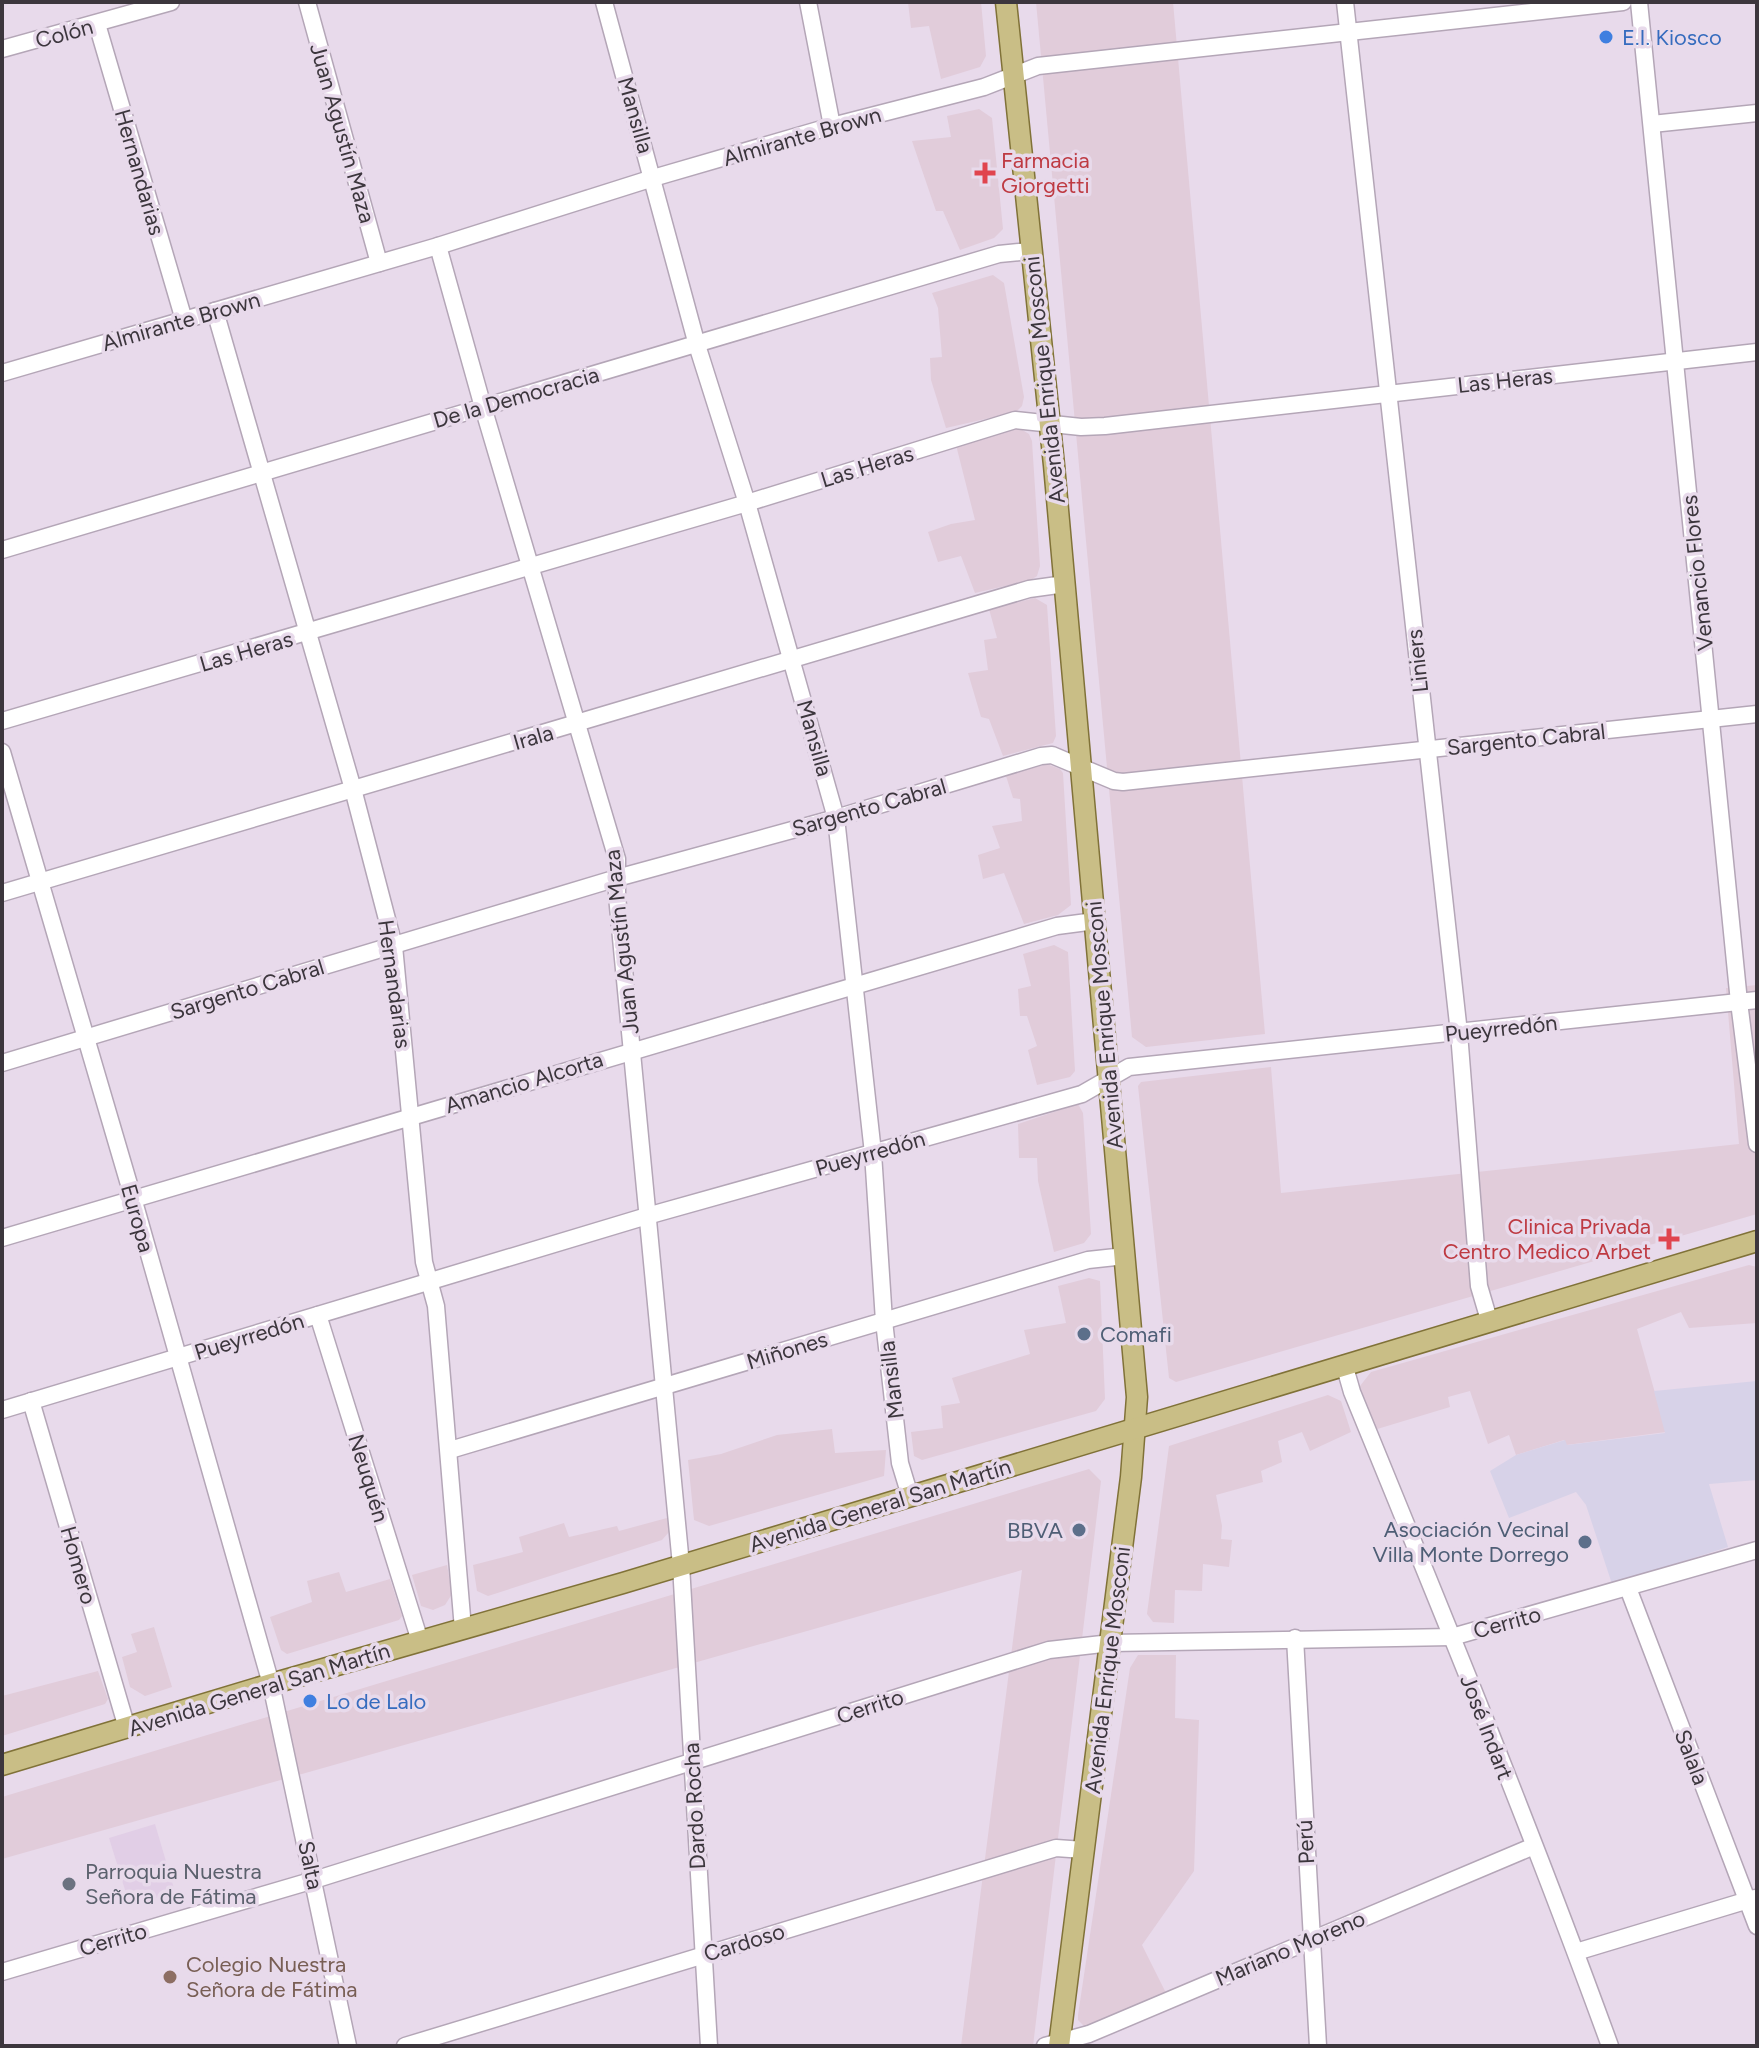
<svg xmlns="http://www.w3.org/2000/svg" width="1759" height="2048" font-family="Figtree,sans-serif">
<style>
.commercial{fill:#e1ccda}
.industrial{fill:#d7d2e8}
.built{fill:#e1cee6}
.lines{fill:none;stroke-linecap:round;stroke-linejoin:round}
.minor-casing{stroke:#b4a6b7;stroke-width:19}
.major-casing{stroke:#807238;stroke-width:23}
.minor{stroke:#fff;stroke-width:16}
.major{stroke:#c9be86;stroke-width:20}
.shop-dot{fill:#3f7fe0;stroke:#e8daeb;stroke-width:3}
.health-dot{fill:#e0444e;stroke:#e8daeb;stroke-width:3}
.service-dot{fill:#5c6f8a;stroke:#e8daeb;stroke-width:3}
.worship-dot{fill:#6b7280;stroke:#e8daeb;stroke-width:3}
.education-dot{fill:#8d6e63;stroke:#e8daeb;stroke-width:3}
.labels{text-anchor:middle;stroke-width:7;stroke-linejoin:round;paint-order:stroke}
.street-label{font-size:22px;fill:#3c363d;stroke:#e8daeb}
.shop-label{font-size:22px;fill:#366cbe;stroke:#e8daeb;text-anchor:start}
.health-label{font-size:22px;fill:#be3a42;stroke:#e8daeb;text-anchor:start}
.service-label{font-size:22px;fill:#4e5e75;stroke:#e8daeb;text-anchor:end}
.worship-label{font-size:22px;fill:#5b616d;stroke:#e8daeb;text-anchor:start}
.education-label{font-size:22px;fill:#785e54;stroke:#e8daeb;text-anchor:start}
</style>
<rect width="100%" height="100%" fill="#e8daeb"/>
<g class="commercial">
<path d="M908 2H981L986 56 980 67 941 79 929 26 911 28Z"/>
<path d="M1036 2H1173L1265 1034 1146 1047 1132 1037Z"/>
<path d="M979 109 992 118 1003 229 994 238 960 250 943 211H936L912 141 951 137 947 116Z"/>
<path d="M993 275 1004 283 1024 397 1022 406 1016 412 946 428 931 380 930 358 942 357 938 308 932 293Z"/>
<path d="M1019 428 1029 434 1032 441 1040 566 1037 576 1031 580 975 593 961 556 938 562 928 532 951 524 975 520 956 445Z"/>
<path d="M1035 598 1047 605 1056 736 1053 743 1003 756 989 719 981 717 968 673 988 670 984 640 997 638 989 609Z"/>
<path d="M1047 764 1060 769 1063 773 1071 905 1058 915 1024 924 1004 873 983 879 978 855 1000 848 992 826 1022 821 1020 799 1013 798 1006 776Z"/>
<path d="M1054 945 1068 952 1075 1071 1070 1077 1037 1085 1028 1050 1037 1046 1027 1016H1020L1018 989 1031 986 1023 954Z"/>
<path d="M1757 985V1214L1176 1382 1169 1378 1138 1086 1141 1082 1271 1067 1281 1193 1739 1144 1726 988Z"/>
<path d="M1078 1104 1083 1113 1091 1234 1084 1243 1054 1252 1038 1181 1037 1158H1019L1018 1124Z"/>
<path d="M1749 1265 1757 1267V1323L1689 1328 1681 1312 1637 1329 1666 1432 1566 1445 1564 1440 1516 1455 1509 1435 1488 1444 1470 1391 1448 1397 1450 1407 1374 1430 1360 1396V1386L1371 1372Z"/>
<path d="M1089 1278 1100 1281 1105 1399 1096 1411 922 1460 914 1456 911 1432 943 1428 941 1406 960 1403 952 1378 1030 1354 1024 1330 1066 1323 1058 1286Z"/>
<path d="M1328 1395 1341 1401 1351 1432 1310 1451 1302 1432 1278 1441 1282 1462 1261 1471 1263 1482 1216 1495 1222 1526 1221 1539 1232 1540 1229 1567 1203 1564 1202 1591 1175 1590 1174 1623 1153 1622 1147 1614 1169 1446Z"/>
<path d="M832 1429 835 1453 886 1450 884 1476 709 1526 694 1520 688 1460 721 1454 777 1435Z"/>
<path d="M1089 1469 1101 1481 1033 2046H961L1022 1570 2 1859V1797Z"/>
<path d="M667 1518 669 1532 662 1540 488 1596 477 1591 473 1565 523 1552 519 1537 564 1523 569 1537 617 1526 619 1531Z"/>
<path d="M447 1565 452 1594 445 1605 433 1610 421 1606 412 1575Z"/>
<path d="M339 1572 346 1592 390 1579 402 1616 399 1620 287 1654 281 1650 270 1617 312 1602 307 1581Z"/>
<path d="M154 1627 172 1687 145 1696 130 1687 122 1657 137 1652 131 1634Z"/>
<path d="M1138 1655H1176L1175 1718 1199 1720 1194 1871 1142 1945 1167 1995 1089 2027 1084 2026 1078 2020V2015L1130 1668Z"/>
<path d="M98 1671 108 1699 105 1704 2 1736V1696Z"/>
</g>
<path class="industrial" d="M1757 1381V1480L1709 1484 1728 1547 1612 1584 1586 1505 1576 1492 1509 1518 1490 1471 1516 1455 1565 1440 1567 1445 1665 1433 1654 1391Z"/>
<path class="built" d="M155 1824 175 1892 130 1906 109 1838Z"/>
<g class="lines">
<g class="minor-casing">
<g id="minor">
<path d="M307 2 379 263"/>
<path d="M604 2 697 345 747 503 836 818 873 1153 884 1321 900 1463 910 1496"/>
<path d="M808 2 832 126"/>
<path d="M1345 2 1459 1033 1479 1286 1489 1320"/>
<path d="M1639 2 1739 1002 1757 1144"/>
<path d="M97 24 184 320"/>
<path d="M2 49 171 2"/>
<path d="M1652 124 1757 113"/>
<path d="M438 246 483 407 617 859V896L681 1565 709 2046"/>
<path d="M215 311 353 789 394 946 424 1262 436 1306 463 1629"/>
<path d="M2 373 438 246 653 178 832 126 984 87 1038 66 1623 2"/>
<path d="M2 550 999 254 1030 251"/>
<path d="M2 721 747 503 1015 420 1081 427 1105 426 1757 352"/>
<path d="M2 752 133 1198 271 1684 348 2046"/>
<path d="M2 893 1029 589 1065 584"/>
<path d="M2 1063 617 878 836 818 1041 756 1052 755 1114 781 1123 782 1757 714"/>
<path d="M2 1238 1057 926 1095 921"/>
<path d="M318 1315 420 1641"/>
<path d="M1344 1364 1352 1392C1441 1609 1530 1826 1610 2046"/>
<path d="M31 1401 127 1728"/>
<path d="M2 1410 647 1216 1082 1094 1129 1067 1757 1000"/>
<path d="M450 1450 1088 1260 1125 1256"/>
<path d="M1628 1588 1757 1926"/>
<path d="M1295 1638 1318 2046"/>
<path d="M1576 1952 1755 1898"/>
<path d="M2 1972 314 1880 1049 1650 1111 1643 1452 1637 1757 1550"/>
<path d="M405 2046 1056 1848 1084 1850"/>
<path d="M1045 2046 1089 2034 1534 1846"/>
</g>
</g>
<g class="major-casing">
<g id="major">
<path d="M1006 2 1054 465 1137 1397 1131 1477 1059 2046"/>
<path d="M2 1765 271 1684 623 1583 1757 1241"/>
</g>
</g>
<use href="#minor" class="minor"/>
<use href="#major" class="major"/>
</g>
<g class="shop-dot">
<circle cx="1606" cy="37" r="8"/>
<circle cx="310" cy="1701" r="8"/>
</g>
<g class="health-dot">
<path d="M981 161h8v8h8v8h-8v8h-8v-8h-8v-8h8z"/>
<path d="M1665 1227h8v8h8v8h-8v8h-8v-8h-8v-8h8z"/>
</g>
<g class="service-dot">
<circle cx="1084" cy="1334" r="8"/>
<circle cx="1079" cy="1530" r="8"/>
<circle cx="1585" cy="1542" r="8"/>
</g>
<circle class="worship-dot" cx="69" cy="1884" r="8"/>
<circle class="education-dot" cx="170" cy="1977" r="8"/>
<g class="labels">
<g class="street-label">
<text transform="translate(64 33) rotate(-15)" y="8">Colón</text>
<text transform="translate(636 115) rotate(74)" y="8">Mansilla</text>
<text transform="translate(343 133) rotate(74)" y="8">Juan Agustín Maza</text>
<text transform="translate(802 136) rotate(-16)" y="8">Almirante Brown</text>
<text transform="translate(140 172) rotate(74)" y="8">Hernandarias</text>
<text transform="translate(181 321) rotate(-16)" y="8">Almirante Brown</text>
<text transform="translate(1044 380) rotate(-96)" y="8">Avenida Enrique Mosconi</text>
<text transform="translate(1505 380) rotate(-6)" y="8">Las Heras</text>
<text transform="translate(516 397) rotate(-16)" y="8">De la Democracia</text>
<text transform="translate(867 466) rotate(-17)" y="8">Las Heras</text>
<text transform="translate(1697 573) rotate(-96)" y="8">Venancio Flores</text>
<text transform="translate(246 651) rotate(-16)" y="8">Las Heras</text>
<text transform="translate(1417 661) rotate(-96)" y="8">Liniers</text>
<text transform="translate(533 737) rotate(-16)" y="8">Irala</text>
<text transform="translate(815 738) rotate(74)" y="8">Mansilla</text>
<text transform="translate(1526 739) rotate(-6)" y="8">Sargento Cabral</text>
<text transform="translate(869 807) rotate(-16)" y="8">Sargento Cabral</text>
<text transform="translate(621 942) rotate(-96)" y="8">Juan Agustín Maza</text>
<text transform="translate(395 984) rotate(82)" y="8">Hernandarias</text>
<text transform="translate(247 989) rotate(-17)" y="8">Sargento Cabral</text>
<text transform="translate(1104 1025) rotate(-95)" y="8">Avenida Enrique Mosconi</text>
<text transform="translate(1501 1028) rotate(-6)" y="8">Pueyrredón</text>
<text transform="translate(524 1082) rotate(-17)" y="8">Amancio Alcorta</text>
<text transform="translate(870 1153) rotate(-16)" y="8">Pueyrredón</text>
<text transform="translate(138 1218) rotate(74)" y="8">Europa</text>
<text transform="translate(249 1336) rotate(-17)" y="8">Pueyrredón</text>
<text transform="translate(787 1350) rotate(-17)" y="8">Miñones</text>
<text transform="translate(891 1380) rotate(-97)" y="8">Mansilla</text>
<text transform="translate(369 1478) rotate(73)" y="8">Neuquén</text>
<text transform="translate(880 1505) rotate(-17)" y="8">Avenida General San Martín</text>
<text transform="translate(79 1565) rotate(74)" y="8">Homero</text>
<text transform="translate(1507 1622) rotate(-15)" y="8">Cerrito</text>
<text transform="translate(1107 1670) rotate(-83)" y="8">Avenida Enrique Mosconi</text>
<text transform="translate(259 1689) rotate(-17)" y="8">Avenida General San Martín</text>
<text transform="translate(870 1706) rotate(-18)" y="8">Cerrito</text>
<text transform="translate(1487 1727) rotate(69)" y="8">José Indart</text>
<text transform="translate(1692 1757) rotate(69)" y="8">Salala</text>
<text transform="translate(694 1806) rotate(-93)" y="8">Dardo Rocha</text>
<text transform="translate(1305 1842) rotate(-93)" y="8">Perú</text>
<text transform="translate(311 1865) rotate(78)" y="8">Salta</text>
<text transform="translate(113 1939) rotate(-16)" y="8">Cerrito</text>
<text transform="translate(744 1942) rotate(-17)" y="8">Cardoso</text>
<text transform="translate(1290 1948) rotate(-23)" y="8">Mariano Moreno</text>
</g>
<g class="shop-label">
<text x="1622" y="45">E.I. Kiosco</text>
<text x="326" y="1709">Lo de Lalo</text>
</g>
<g class="health-label">
<text x="1001" y="168">Farmacia<tspan x="1001" dy="25">Giorgetti</tspan></text>
<text x="1651" y="1234" text-anchor="end">Clinica Privada<tspan x="1651" dy="25">Centro Medico Arbet</tspan></text>
</g>
<g class="service-label">
<text x="1100" y="1342" text-anchor="start">Comafi</text>
<text x="1569" y="1537">Asociación Vecinal<tspan x="1569" dy="25">Villa Monte Dorrego</tspan></text>
<text x="1063" y="1538">BBVA</text>
</g>
<g class="worship-label">
<text x="85" y="1879">Parroquia Nuestra<tspan x="85" dy="25">Señora de Fátima</tspan></text>
</g>
<g class="education-label">
<text x="186" y="1972">Colegio Nuestra<tspan x="186" dy="25">Señora de Fátima</tspan></text>
</g>
</g>
<rect width="1759" height="2048" fill="none" stroke="#3c363d" stroke-width="8"/>
</svg>
